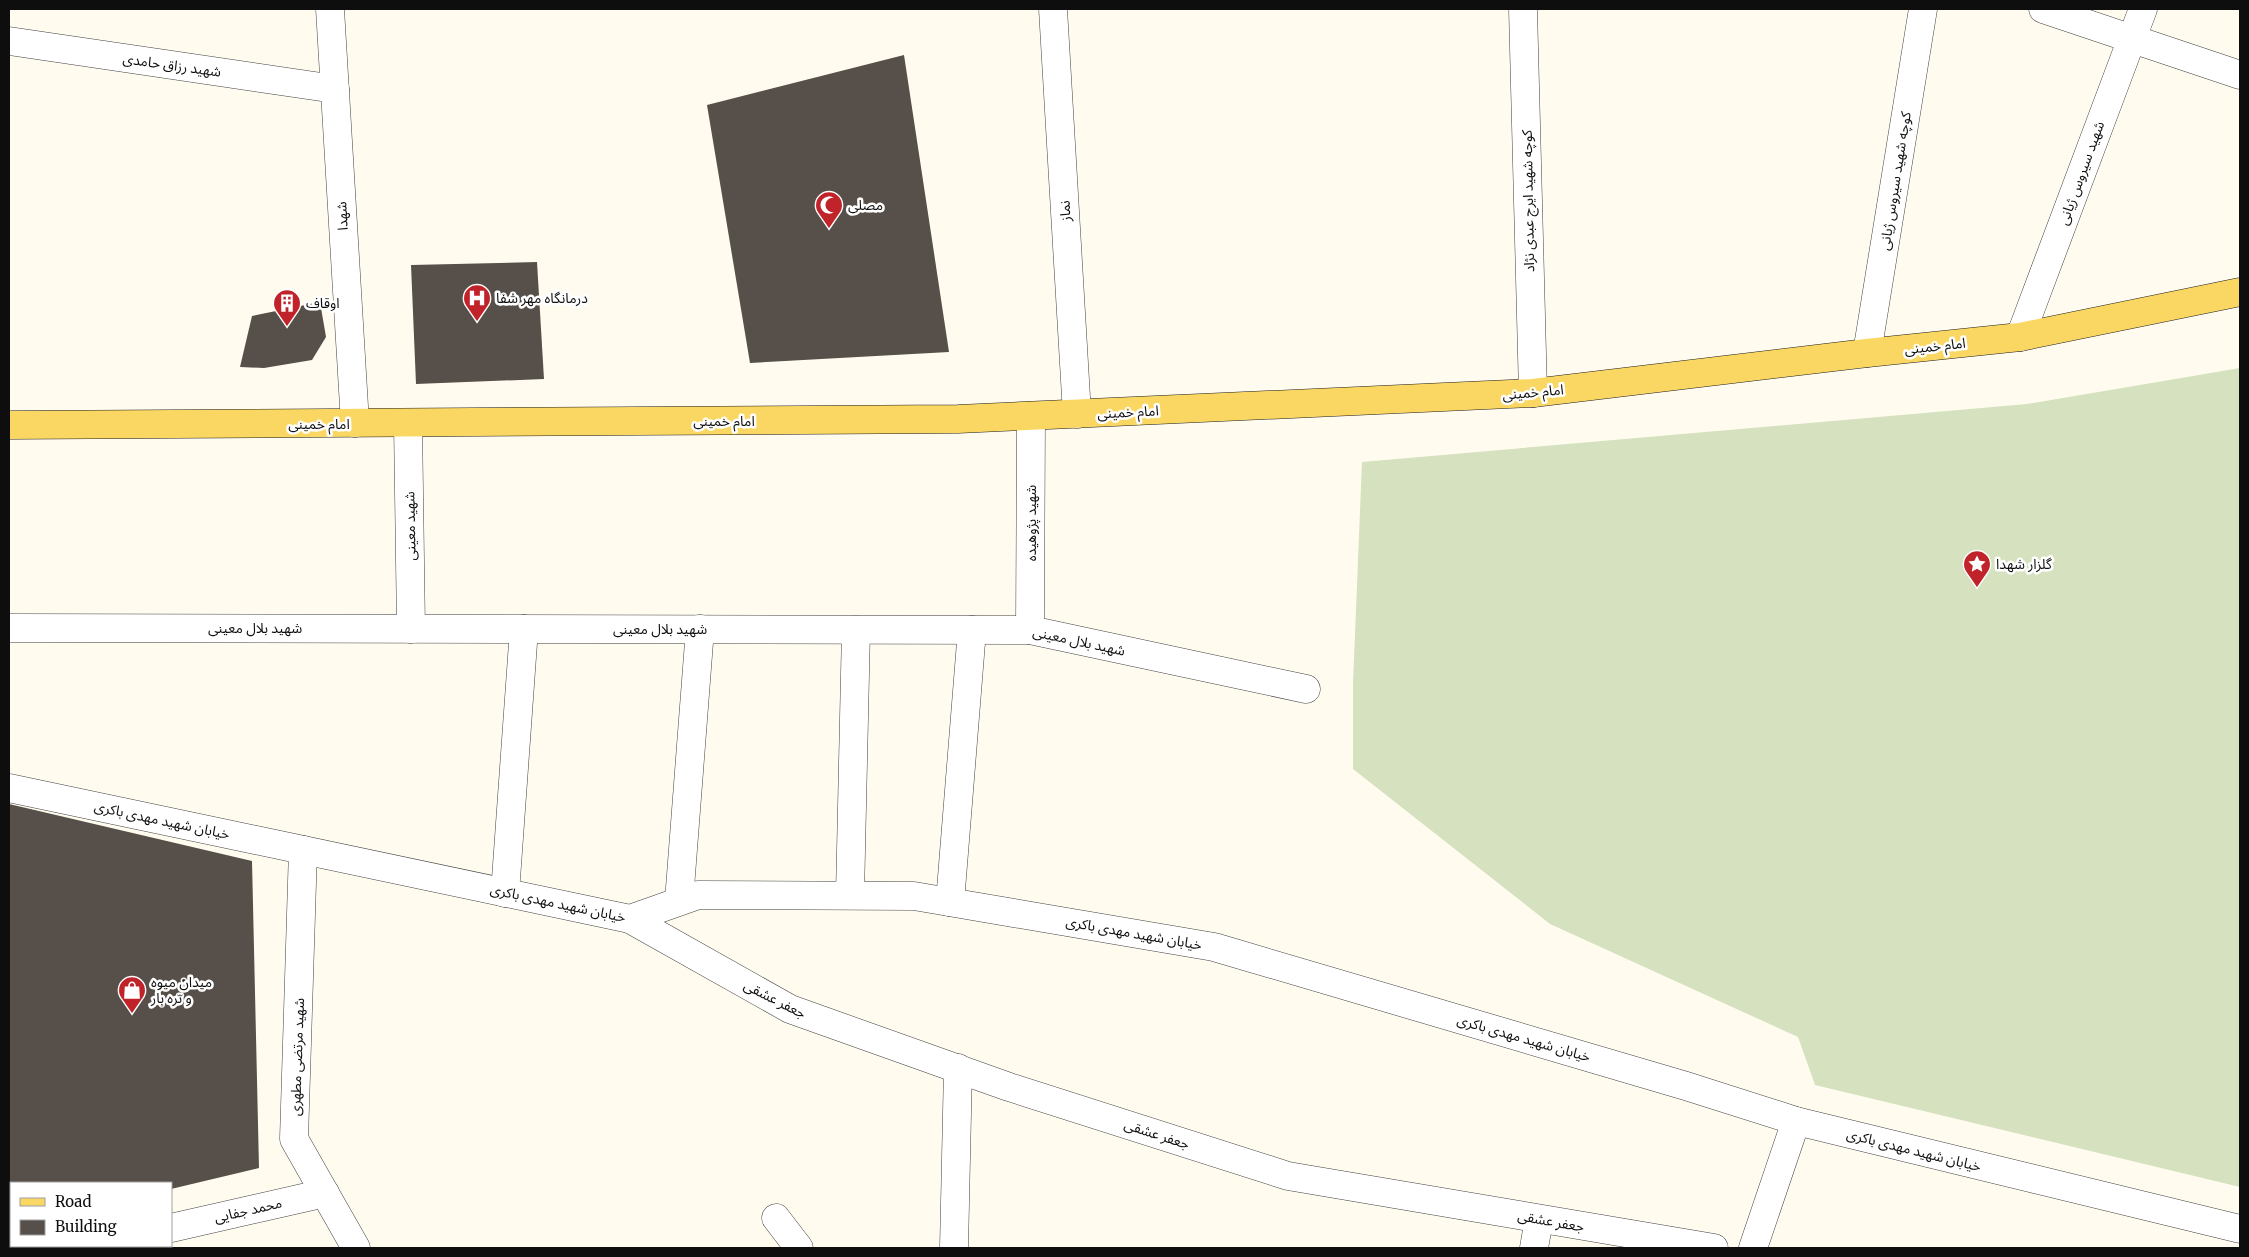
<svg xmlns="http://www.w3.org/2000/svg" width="2249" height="1257" font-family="Merriweather,'Noto Sans Arabic',serif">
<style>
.cemetery{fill:#d6e1bf}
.building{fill:#574f4a}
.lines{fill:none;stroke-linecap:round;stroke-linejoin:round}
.minor-casing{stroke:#414141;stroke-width:29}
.major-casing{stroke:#1f1f1f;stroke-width:29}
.minor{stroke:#fff;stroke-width:28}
.major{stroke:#fad763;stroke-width:28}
.labels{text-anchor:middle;stroke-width:5;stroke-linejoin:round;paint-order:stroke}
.street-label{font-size:14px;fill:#0e0e0e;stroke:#fff}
.poi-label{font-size:14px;fill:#0e0e0e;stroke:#fff;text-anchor:start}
</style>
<rect width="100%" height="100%" fill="#fffcef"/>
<path class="cemetery" d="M2240 368V1187L1815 1085 1798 1037 1550 924 1353 769V683L1362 462 2027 404Z"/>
<g class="building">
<path d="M904 55 949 352 750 363 707 105Z"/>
<path d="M537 262 544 379 416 384 411 265Z"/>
<path d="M320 302 326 337 312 360 264 368 240 367 252 316Z"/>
<path d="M9 804 252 861 259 1168 171 1189V1183H11V1226L9 1227Z"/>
</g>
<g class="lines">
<g class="minor-casing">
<g id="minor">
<path d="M330 9 355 423"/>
<path d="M1053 9 1077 414"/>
<path d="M1523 9 1533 393"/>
<path d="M2043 9 2240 75"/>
<path d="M9 41 335 89"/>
<path d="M2020 337 2143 9"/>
<path d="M1867 353 1923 9"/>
<path d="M408 423 411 629"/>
<path d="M9 628 1030 630 1306 689"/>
<path d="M1030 630 1031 416"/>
<path d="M9 788 630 919 698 895 914 896 1214 947 1686 1086 1796 1121 2240 1229"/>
<path d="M303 850 294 1139 356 1248"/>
<path d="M505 893 524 629"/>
<path d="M850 895 856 630"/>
<path d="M679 901 700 629"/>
<path d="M950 902 972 630"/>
<path d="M630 919 790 1009 1009 1087 1288 1176 1714 1248"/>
<path d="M776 1218 799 1248"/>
<path d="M171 1228 325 1193"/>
<path d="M145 1246V1248"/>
<path d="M78 1248 90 1246"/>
<path d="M954 1248 958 1068"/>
<path d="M1534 1248 1539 1219"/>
<path d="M1753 1248 1796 1121"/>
</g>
</g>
<g class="major-casing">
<path id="major" d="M9 425 958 419 1533 393 1867 353 2020 337 2240 292"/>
</g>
<use href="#minor" class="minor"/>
<use href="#major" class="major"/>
</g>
<defs>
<g id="mosque-pin" transform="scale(1.4375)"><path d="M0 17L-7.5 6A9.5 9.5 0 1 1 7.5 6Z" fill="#c02329" stroke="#fff"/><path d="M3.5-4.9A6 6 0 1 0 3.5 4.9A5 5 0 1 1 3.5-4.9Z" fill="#fff"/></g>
<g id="hospital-pin" transform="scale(1.4375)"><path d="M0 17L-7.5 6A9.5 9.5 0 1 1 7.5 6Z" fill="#c02329" stroke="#fff"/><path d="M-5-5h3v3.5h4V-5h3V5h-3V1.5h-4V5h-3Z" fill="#fff"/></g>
<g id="building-pin" transform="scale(1.4375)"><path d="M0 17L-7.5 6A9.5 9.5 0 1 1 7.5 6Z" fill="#c02329" stroke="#fff"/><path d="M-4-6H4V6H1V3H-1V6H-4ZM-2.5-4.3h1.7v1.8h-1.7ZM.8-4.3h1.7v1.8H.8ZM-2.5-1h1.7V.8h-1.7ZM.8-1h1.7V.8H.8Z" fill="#fff"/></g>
<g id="sight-pin" transform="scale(1.4375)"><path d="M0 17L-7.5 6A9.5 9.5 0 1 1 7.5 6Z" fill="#c02329" stroke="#fff"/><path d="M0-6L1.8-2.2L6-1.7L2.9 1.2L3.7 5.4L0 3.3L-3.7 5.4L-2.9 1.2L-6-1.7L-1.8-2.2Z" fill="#fff"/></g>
<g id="shop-pin" transform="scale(1.4375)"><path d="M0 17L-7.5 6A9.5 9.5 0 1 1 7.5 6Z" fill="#c02329" stroke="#fff"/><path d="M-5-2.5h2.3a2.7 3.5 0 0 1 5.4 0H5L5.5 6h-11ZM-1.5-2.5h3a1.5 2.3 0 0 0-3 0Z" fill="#fff"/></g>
</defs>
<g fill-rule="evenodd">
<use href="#mosque-pin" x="829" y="205"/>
<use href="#hospital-pin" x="477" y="298"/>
<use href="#building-pin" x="287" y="303"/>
<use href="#sight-pin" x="1977" y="564"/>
<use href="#shop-pin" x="132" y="990"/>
</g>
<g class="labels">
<g class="street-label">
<text transform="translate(172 65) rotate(8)" y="5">شهید رزاق حامدی</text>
<text transform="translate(2081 173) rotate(-70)" y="5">شهید سیروس ژیانی</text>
<text transform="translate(1895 181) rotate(-81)" y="5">کوچه شهید سیروس ژیانی</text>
<text transform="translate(1528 201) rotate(-91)" y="5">کوچه شهید ایرج عبدی نژاد</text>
<text transform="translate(1065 211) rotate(-93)" y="5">نماز</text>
<text transform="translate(342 216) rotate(-93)" y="5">شهدا</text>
<text transform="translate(1935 346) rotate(-6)" y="5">امام خمینی</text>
<text transform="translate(1533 392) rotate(-5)" y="5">امام خمینی</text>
<text transform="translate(1128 412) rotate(-3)" y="5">امام خمینی</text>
<text x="724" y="426">امام خمینی</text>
<text x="319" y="429">امام خمینی</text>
<text transform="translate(1031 523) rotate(-90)" y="5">شهید پژوهیده</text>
<text transform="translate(410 526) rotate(-91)" y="5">شهید معینی</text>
<text x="255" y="633">شهید بلال معینی</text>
<text x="660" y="634">شهید بلال معینی</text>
<text transform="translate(1079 641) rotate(12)" y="5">شهید بلال معینی</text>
<text transform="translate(162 820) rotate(12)" y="5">خیابان شهید مهدی باکری</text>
<text transform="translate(558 903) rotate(12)" y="5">خیابان شهید مهدی باکری</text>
<text transform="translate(1134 933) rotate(10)" y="5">خیابان شهید مهدی باکری</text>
<text transform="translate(775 999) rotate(27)" y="5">جعفر عشقی</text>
<text transform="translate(1524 1038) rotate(16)" y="5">خیابان شهید مهدی باکری</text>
<text transform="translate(297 1057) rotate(-88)" y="5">شهید مرتضی مطهری</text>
<text transform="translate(1157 1134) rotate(18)" y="5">جعفر عشقی</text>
<text transform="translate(1914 1150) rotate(14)" y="5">خیابان شهید مهدی باکری</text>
<text transform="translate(248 1210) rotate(-13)" y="5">محمد جفایی</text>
<text transform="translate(1551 1221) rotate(10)" y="5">جعفر عشقی</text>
</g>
<g class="poi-label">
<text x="848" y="210">مصلی</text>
<text x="496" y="303">درمانگاه مهر شفا</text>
<text x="306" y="308">اوقاف</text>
<text x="1996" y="569">گلزار شهدا</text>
<text x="151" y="987">میدان میوه<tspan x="151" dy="16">و تره بار</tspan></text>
</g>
</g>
<rect width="2249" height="1257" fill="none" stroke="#0e0e0e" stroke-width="20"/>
<rect x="10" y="1182" width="162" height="65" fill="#ffffff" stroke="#9f9f9f"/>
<rect x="20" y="1198" width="25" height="8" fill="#fad763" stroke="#9f9f9f"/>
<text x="55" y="1207" font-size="15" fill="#0e0e0e">Road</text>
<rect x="20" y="1220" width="25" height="15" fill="#574f4a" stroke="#9f9f9f"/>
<text x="55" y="1232" font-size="15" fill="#0e0e0e">Building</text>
</svg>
